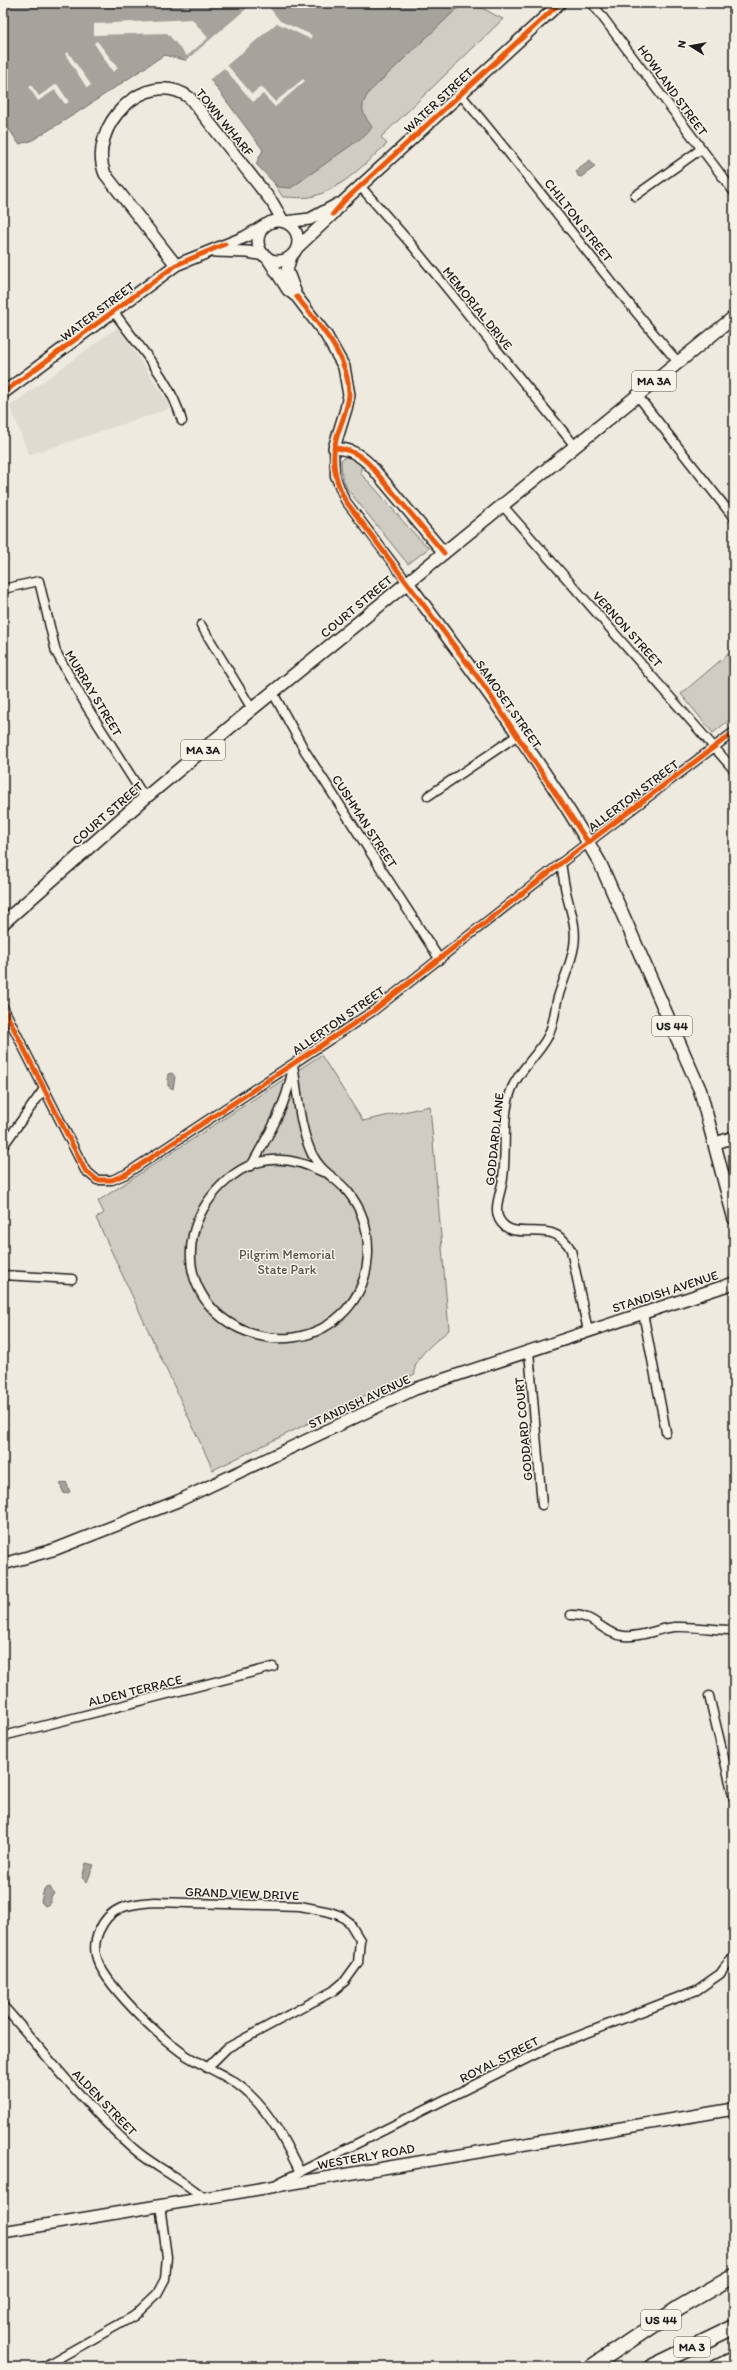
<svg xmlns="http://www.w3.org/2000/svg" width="737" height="2370" font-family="Itim,sans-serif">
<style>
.built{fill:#dedbd1}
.green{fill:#cfccc3;stroke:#767470}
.water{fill:#a6a39d;stroke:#6f6d69}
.pier{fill:#eeeae0}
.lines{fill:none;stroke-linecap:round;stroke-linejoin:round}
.street-casing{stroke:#1c1c1c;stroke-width:11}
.secondary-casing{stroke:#1c1c1c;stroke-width:14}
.primary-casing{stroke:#1c1c1c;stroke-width:15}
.highway-casing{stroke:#1c1c1c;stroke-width:17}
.street{stroke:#f7f3e8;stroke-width:8}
.secondary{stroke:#f7f3e8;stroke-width:11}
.primary{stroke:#f7f3e8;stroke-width:12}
.highway{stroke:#f7f3e8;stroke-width:14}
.cycleway-casing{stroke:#f7f3e8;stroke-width:8}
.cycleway{stroke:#e8590c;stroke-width:5}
.labels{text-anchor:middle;stroke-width:3;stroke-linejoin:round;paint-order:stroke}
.shield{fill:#f7f3e8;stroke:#5e5c59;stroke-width:1}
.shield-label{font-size:12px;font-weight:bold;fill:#1c1c1c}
.street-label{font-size:13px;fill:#1c1c1c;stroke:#f7f3e8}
.park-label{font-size:13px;fill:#52514e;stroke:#f7f3e8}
</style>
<rect width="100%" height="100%" fill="#eeeae0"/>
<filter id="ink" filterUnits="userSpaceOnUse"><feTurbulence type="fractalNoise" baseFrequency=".025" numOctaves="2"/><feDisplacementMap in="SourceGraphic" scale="8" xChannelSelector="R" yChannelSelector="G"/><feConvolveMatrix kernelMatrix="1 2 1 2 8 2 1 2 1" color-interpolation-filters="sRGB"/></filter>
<g filter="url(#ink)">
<path class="built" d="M118 327 170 405 166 410 29 455 10 406Z"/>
<g class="green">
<path d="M460 3C477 3 488 12 503 19L381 137 387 144C365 163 343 188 314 196 304 199 293 197 283 197L274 184 292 169 339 118Z"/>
<path d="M349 455 362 466 360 473C385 497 403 525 429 548L408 564 348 490 342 477 341 460Z"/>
<path d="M728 654 734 661V716L713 733 681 694Z"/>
<path d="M321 1055 363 1121 430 1106 449 1330C438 1340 411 1358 415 1374L370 1393 213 1470 96 1218 104 1213 98 1201Z"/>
</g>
<g class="water">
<path d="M3 3H463L369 92C359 108 362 112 372 127L367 134 291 188 278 187 256 164 263 150 210 79 185 60 164 55 75 114 31 141 19 144 3 120Z"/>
<path d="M590 160 595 167 581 177 578 176 576 170Z"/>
<path d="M172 1073 175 1077 173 1089 168 1086V1074Z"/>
<path d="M66 1482 70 1492 64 1494 60 1484Z"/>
<path d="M86 1863 94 1865 87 1882 82 1878Z"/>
<path d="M50 1887 54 1894 51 1896V1903L45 1906 41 1902 44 1889Z"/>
</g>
<g class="pier">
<path d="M253 3H266L280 21 312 35 310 39 277 23 227 65 252 94 261 86 275 102 303 79 305 81 275 107 263 94 253 102 224 68 209 80 184 62Z"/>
<path d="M192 19 208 38 187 56 167 33 94 35V24Z"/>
<path d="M97 41 118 68 113 72 94 43Z"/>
<path d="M68 52 91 85 87 88 65 54Z"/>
<path d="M57 84 69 102 65 104 55 90 38 101 29 87 31 85 39 96Z"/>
</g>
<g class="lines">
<g class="street-casing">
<g id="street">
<path d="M592 3 734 192"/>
<path d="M460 94C535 182 602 275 678 362"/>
<path d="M360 186 411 244 575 446"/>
<path d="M635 196 701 149"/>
<path d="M114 312C138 346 171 380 182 421"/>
<path d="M637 395 734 518"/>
<path d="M334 448 335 476 345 500 407 582"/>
<path d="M503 506 734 770"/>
<path d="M3 589 39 581 56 652 87 707 145 798"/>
<path d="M201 625 252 709"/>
<path d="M273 693 305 751 440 960"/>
<path d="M428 796 518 735"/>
<path d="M561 863C563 874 564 885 567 896 571 913 577 927 574 946 571 965 562 982 557 1001 554 1014 554 1026 547 1038 537 1056 520 1069 512 1088 501 1115 507 1149 503 1178 502 1190 493 1208 499 1219 513 1246 552 1214 571 1250L588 1331"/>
<path d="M3 1007 85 1170 97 1180H112L126 1174 373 1011 561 863 734 732"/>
<path d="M293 1065C298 1094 299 1127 312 1154 322 1174 335 1176 348 1192 375 1225 375 1278 346 1310 286 1374 174 1321 193 1235 201 1200 234 1163 271 1160 290 1158 307 1164 323 1172"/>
<path d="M3 1146 44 1089"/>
<path d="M251 1166C268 1136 286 1106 292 1072"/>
<path d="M3 1275 72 1279"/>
<path d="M643 1313 666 1432"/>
<path d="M529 1351 542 1505"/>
<path d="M571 1615C595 1614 602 1634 624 1636 641 1638 658 1628 675 1627 695 1626 715 1630 734 1630"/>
<path d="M709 1696 734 1799"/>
<path d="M3 1736 273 1667"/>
<path d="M3 2006C46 2054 86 2107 134 2149 156 2168 182 2179 204 2198"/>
<path d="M207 2068 227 2048 333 1991 345 1981 358 1963 360 1940 349 1922 341 1916 330 1912 300 1906 154 1902C129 1904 110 1906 99 1931 96 1938 94 1947 96 1955 102 1983 158 2035 181 2052 202 2067 230 2075 249 2094 272 2115 286 2144 300 2172"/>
<path d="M278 2183 550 2047 697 1990 720 1974 734 1955"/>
<path d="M43 2367 134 2316 157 2294 165 2279 167 2257 160 2205"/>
</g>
</g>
<g class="secondary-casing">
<g id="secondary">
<circle cx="278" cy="241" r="20"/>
<path d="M285 222 310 219 338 204"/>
<path d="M297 248 333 214 344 201 560 3"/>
<path d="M215 251 248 252 264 255"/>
<path d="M266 256 288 290 297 297 326 335 344 367 349 395 346 409 334 448C350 449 359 454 370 465L444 553"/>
<path d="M291 256 287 270 295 291"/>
<path d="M176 265 105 174C86 128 146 65 190 98L272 202 283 221"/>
<path d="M3 393 176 265 245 237 265 225"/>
<path d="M716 1143 734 1137"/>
<path d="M3 1564 56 1549 178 1501 415 1389 734 1283"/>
<path d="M3 2232 734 2109"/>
</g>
</g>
<g class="primary-casing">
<g id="primary">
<path d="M407 582C474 673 544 764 600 863L700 1090 734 1218"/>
<path d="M3 923 145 798 252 709 734 317"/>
</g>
</g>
<g class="highway-casing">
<g id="highway">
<path d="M591 2367 680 2307 734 2276"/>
<path d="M651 2367 734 2327"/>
<path d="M717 2367 734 2359"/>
</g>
</g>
<use href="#street" class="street"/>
<use href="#secondary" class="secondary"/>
<use href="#primary" class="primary"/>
<use href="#highway" class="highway"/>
<g class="cycleway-casing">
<g id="cycleway">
<path d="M333 214 344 201 560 3"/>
<path d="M297 297C319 325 350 357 349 395 348 408 342 421 338 433 330 457 334 478 345 500L482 683 588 842"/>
<path d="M3 393 176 265 225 244"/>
<path d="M334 448C350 449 359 454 370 465L444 553"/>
<path d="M3 1007 85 1170 97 1180H112L126 1174 373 1011 561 863 734 732"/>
</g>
</g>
<use href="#cycleway" class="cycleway"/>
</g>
</g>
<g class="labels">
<g class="shield">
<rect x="632" y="371" width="44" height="20" rx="3"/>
<rect x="181" y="740" width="44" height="20" rx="3"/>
<rect x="652" y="1016" width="40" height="20" rx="3"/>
<rect x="641" y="2310" width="40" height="20" rx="3"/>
<rect x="674" y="2337" width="36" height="20" rx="3"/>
</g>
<g class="shield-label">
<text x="654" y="385">MA 3A</text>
<text x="203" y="754">MA 3A</text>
<text x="672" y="1030">US 44</text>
<text x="661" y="2324">US 44</text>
<text x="692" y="2351">MA 3</text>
</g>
<g class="street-label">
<text transform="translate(673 90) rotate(54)" y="5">HOWLAND STREET</text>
<text transform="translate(438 100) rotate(-43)" y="5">WATER STREET</text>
<text transform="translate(225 122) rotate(51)" y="5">TOWN WHARF</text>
<text transform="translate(579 220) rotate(52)" y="5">CHILTON STREET</text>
<text transform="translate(478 308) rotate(51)" y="5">MEMORIAL DRIVE</text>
<text transform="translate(97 311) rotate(-37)" y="5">WATER STREET</text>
<text transform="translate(356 606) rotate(-40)" y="5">COURT STREET</text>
<text transform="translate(628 629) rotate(48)" y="5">VERNON STREET</text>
<text transform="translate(94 693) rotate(59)" y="5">MURRAY STREET</text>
<text transform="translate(509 704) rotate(55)" y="5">SAMOSET STREET</text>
<text transform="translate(633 795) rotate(-37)" y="5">ALLERTON STREET</text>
<text transform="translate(107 813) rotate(-41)" y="5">COURT STREET</text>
<text transform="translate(365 821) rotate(57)" y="5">CUSHMAN STREET</text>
<text transform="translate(338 1020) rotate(-35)" y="5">ALLERTON STREET</text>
<text transform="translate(494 1139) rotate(-84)" y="5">GODDARD LANE</text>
<text transform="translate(665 1291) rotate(-18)" y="5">STANDISH AVENUE</text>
<text transform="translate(359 1401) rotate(-25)" y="5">STANDISH AVENUE</text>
<text transform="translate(523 1429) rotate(-95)" y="5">GODDARD COURT</text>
<text transform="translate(135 1690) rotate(-14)" y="5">ALDEN TERRACE</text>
<text transform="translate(242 1893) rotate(2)" y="5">GRAND VIEW DRIVE</text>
<text transform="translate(499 2059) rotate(-27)" y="5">ROYAL STREET</text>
<text transform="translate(105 2102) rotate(46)" y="5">ALDEN STREET</text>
<text transform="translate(366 2156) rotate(-10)" y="5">WESTERLY ROAD</text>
</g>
<g class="park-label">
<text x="287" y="1259">Pilgrim Memorial<tspan x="287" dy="15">State Park</tspan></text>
</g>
</g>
<rect width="737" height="2370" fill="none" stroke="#f7f3e8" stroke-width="16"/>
<rect x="8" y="8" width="721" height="2354" fill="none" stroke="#1c1c1c" stroke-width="1.5" filter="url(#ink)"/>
<g transform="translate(691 46) rotate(281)" stroke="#f7f3e8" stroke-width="3" paint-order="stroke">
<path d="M0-3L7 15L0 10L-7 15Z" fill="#1c1c1c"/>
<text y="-6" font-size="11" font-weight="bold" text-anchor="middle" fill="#1c1c1c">N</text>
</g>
</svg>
